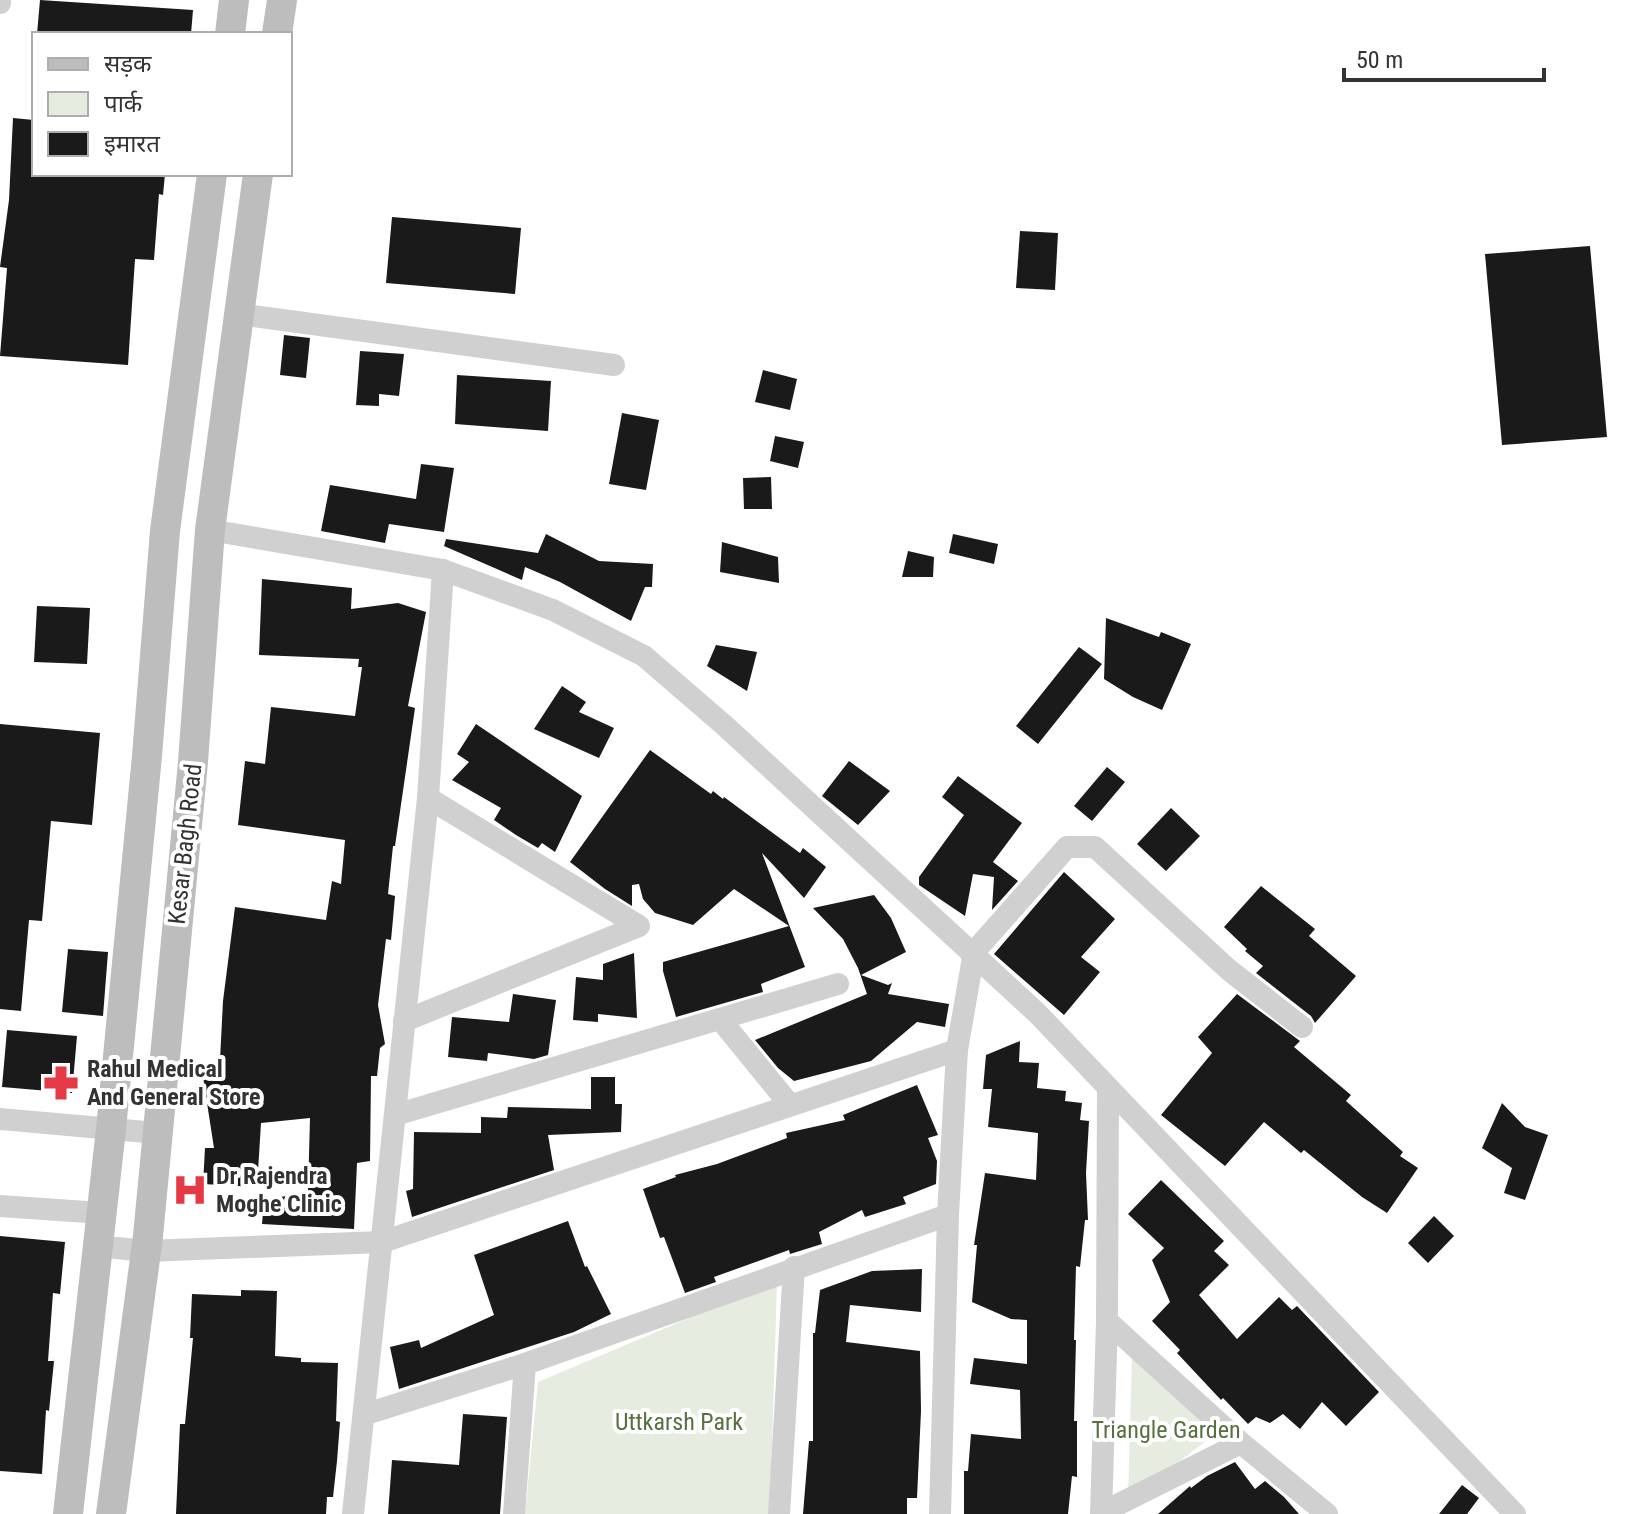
<svg xmlns="http://www.w3.org/2000/svg" width="1632" height="1514" font-family="'Roboto Condensed','Noto Sans Devanagari',sans-serif">
<style>
.green{fill:#e6ecdf}
.building{fill:#1a1a1a}
.lines{fill:none;stroke-linecap:round;stroke-linejoin:round}
.minor{stroke:#d0d0d0;stroke-width:22}
.secondary{stroke:#bdbdbd;stroke-width:30}
.labels{text-anchor:middle;stroke-width:8;stroke-linejoin:round;paint-order:stroke}
.street-label{font-size:24px;fill:#333;stroke:#fff}
.poi-label{font-size:24px;font-weight:bold;fill:#333;stroke:#fff;text-anchor:start}
.park-label{font-size:24px;fill:#56703f;stroke:#fff}
</style>
<rect width="100%" height="100%" fill="#fff"/>
<g class="green">
<path d="M777 1281 770 1514H525L538 1382Z"/>
<path d="M1132 1354 1217 1432 1128 1502Z"/>
</g>
<g class="building">
<path d="M40 0 193 10 191 34H37Z"/>
<path d="M13 118 34 120V174H165L163 195 159 194 154 260 135 259 128 365 0 356 7 268 0 267 9 200Z"/>
<path d="M392 217 521 228 515 294 386 283Z"/>
<path d="M1020 231 1058 233 1055 290 1016 288Z"/>
<path d="M1590 246 1607 437 1502 445 1485 254Z"/>
<path d="M284 335 310 338 306 378 280 375Z"/>
<path d="M360 351 404 354 399 396 379 394V406L356 405Z"/>
<path d="M763 370 797 379 790 410 755 402Z"/>
<path d="M457 375 551 381 548 431 455 424Z"/>
<path d="M622 413 659 420 646 490 609 484Z"/>
<path d="M775 436 804 442 798 468 770 461Z"/>
<path d="M421 464 454 468 444 532 389 524 385 543 321 531 330 485 416 499Z"/>
<path d="M771 477 772 509H744L743 478Z"/>
<path d="M546 534 599 561 653 564 652 587H645L631 621 560 582 525 567 522 580 444 546 446 539 538 553Z"/>
<path d="M953 534 998 544 994 564 949 553Z"/>
<path d="M722 542 778 557 779 583 720 572Z"/>
<path d="M908 551 934 557 933 577H902Z"/>
<path d="M262 579 352 588 351 609 398 603 426 612 408 706 415 708 395 846H393L388 894 395 896 393 919 391 940 386 939 378 1005 385 1044 380 1048 377 1076H371L370 1161 357 1163 354 1229 262 1224 264 1200 308 1192 310 1118 261 1123 257 1187 203 1184 205 1148H214L201 1064 220 1060 223 1001 235 907 326 920 332 881 341 884 345 840 238 825 245 761 265 764 271 707 355 716 362 667H358L359 659 259 655Z"/>
<path d="M37 606 90 608 87 664 34 662Z"/>
<path d="M1106 618 1159 637 1161 632 1191 644 1162 710 1133 697 1104 679Z"/>
<path d="M716 645 757 652 747 691 707 666Z"/>
<path d="M1079 647 1102 664 1038 744 1016 726Z"/>
<path d="M562 686 586 702 579 712 614 728 599 758 534 729Z"/>
<path d="M0 724 100 733 92 825 51 821 42 921 29 920 21 1011 0 1009Z"/>
<path d="M476 724 582 796 555 852 542 843 538 848 516 835 494 820 501 808 452 780 469 762 457 754Z"/>
<path d="M650 750 711 794 713 791 723 799 724 797 800 853 803 848 826 867 804 898 762 853 805 967 761 984 763 992 676 1017 663 971V962L789 926 734 889 693 925 655 913 643 899 639 884 632 885V906L605 889 570 862Z"/>
<path d="M849 761 890 791 858 825 822 796Z"/>
<path d="M1107 767 1125 782 1092 821 1074 806Z"/>
<path d="M958 776 1022 823 993 862 1018 881 992 910 994 877 973 874 965 916 919 885V877L964 815 942 797Z"/>
<path d="M1171 808 1200 836 1166 871 1137 844Z"/>
<path d="M1064 872 1115 919 1081 957 1100 972 1064 1015 994 954Z"/>
<path d="M1261 886 1315 929 1309 936 1356 976 1315 1023 1311 1016 1256 973 1263 966 1245 951 1247 949 1224 927Z"/>
<path d="M874 895 891 918 906 952 861 975 888 985 892 983 888 994 949 1004 945 1027 917 1022 871 1061 794 1081 778 1068 755 1040 867 994 858 968 843 939 813 908Z"/>
<path d="M68 949 108 952 103 1016 62 1012Z"/>
<path d="M634 953 637 1018 598 1014V1022L573 1020 576 977 603 980V964Z"/>
<path d="M513 994 556 1000 548 1055 534 1059 488 1053 487 1061 448 1057 452 1017 509 1022Z"/>
<path d="M1237 994 1300 1041 1294 1047 1351 1095 1346 1101 1403 1152 1400 1156 1418 1168 1387 1213 1362 1197 1304 1150 1301 1153 1264 1122 1225 1166 1161 1115 1212 1053 1198 1037Z"/>
<path d="M7 1030 77 1036 72 1093 2 1087Z"/>
<path d="M1020 1041 1019 1062 1039 1063 1037 1088 1066 1091 1065 1101 1082 1103 1080 1120 1089 1121 1086 1173 1088 1220H1085L1080 1267 1076 1266 1074 1340H1076L1074 1421H1077V1477L1072 1476 1068 1514H964V1471H968L971 1434 1021 1439 1020 1390 970 1384 974 1358 1027 1364V1320L1011 1319 972 1302 977 1245H974L985 1173 1036 1180 1038 1133 988 1127 992 1089H983L986 1055Z"/>
<path d="M591 1077H615V1104H622L621 1132 548 1135 554 1170 412 1217 406 1191 413 1189 414 1132 481 1133V1117L507 1118 508 1107 591 1109Z"/>
<path d="M917 1085 938 1135 928 1138 937 1161 936 1184 903 1197 906 1204 865 1217 862 1210 819 1232 822 1244 790 1254 789 1250 714 1277 716 1282 685 1293 664 1237 660 1238 643 1189 676 1177 675 1175 717 1164 787 1138 786 1133 845 1120 843 1115Z"/>
<path d="M1502 1103 1525 1127 1548 1135 1525 1200 1504 1193 1512 1168 1482 1148Z"/>
<path d="M1161 1180 1224 1241 1214 1251 1229 1265 1199 1295 1237 1339 1279 1297 1292 1310 1297 1306 1379 1392 1346 1426 1322 1402 1300 1429 1283 1414 1270 1423 1256 1417 1248 1424 1223 1398 1221 1400 1177 1353 1180 1350 1152 1321 1170 1302 1152 1260 1164 1248 1128 1214Z"/>
<path d="M1434 1216 1454 1236 1428 1263 1408 1243Z"/>
<path d="M568 1221 585 1267 587 1266 611 1314 574 1332 399 1389 390 1347 419 1340 421 1348 494 1315 474 1255Z"/>
<path d="M0 1236 65 1242 60 1294 53 1293 48 1361H54L49 1411 46 1410 42 1474 0 1471Z"/>
<path d="M922 1269 921 1312 850 1305 846 1342 920 1351 921 1411 917 1498H907V1514H803L809 1441H813V1333H815L820 1290 872 1271Z"/>
<path d="M241 1290 277 1291 275 1356 301 1358V1362L338 1363 336 1421 340 1422 337 1461 333 1497H327L326 1514H176L180 1424H185L193 1338H190L192 1294 241 1296Z"/>
<path d="M463 1414 507 1417 500 1514H388L392 1460 459 1465Z"/>
<path d="M1235 1462 1255 1489 1265 1481 1284 1497 1299 1514H1158L1190 1486 1191 1488 1207 1476Z"/>
<path d="M1462 1485 1479 1498 1467 1514H1439Z"/>
</g>
<g class="lines">
<g class="minor">
<path d="M0 3V0"/>
<path d="M239 314 614 365"/>
<path d="M210 530 443 570 553 610 644 656 724 725 1037 1013 1515 1514"/>
<path d="M720 1019 790 1105"/>
<path d="M404 1021 639 926 428 798"/>
<path d="M395 1115 838 984"/>
<path d="M0 1119 157 1133"/>
<path d="M0 1206 101 1213"/>
<path d="M97 1246 146 1251 382 1242 957 1050"/>
<path d="M366 1414 525 1364 948 1215"/>
<path d="M1241 1443 1327 1514"/>
<path d="M1101 1513 1241 1443 1107 1321"/>
<path d="M353 1514 428 798 443 570"/>
<path d="M514 1514 525 1364"/>
<path d="M779 1514 794 1267"/>
<path d="M940 1514 948 1215 957 1050 974 952 1067 847H1095L1229 970 1302 1027"/>
<path d="M1101 1514 1107 1321 1108 1088"/>
</g>
<g class="secondary">
<path d="M230 34 234 0"/>
<path d="M277 34 282 0"/>
<path d="M68 1514 111 1129 147 756 165 531 212 174"/>
<path d="M111 1514 148 1236 193 762 210 530 258 174"/>
</g>
</g>
<defs>
<g id="pharmacy-bare" transform="scale(2.76)"><path d="M-2-6h4v4h4v4h-4v4h-4v-4h-4v-4h4Z" fill="#e63946" stroke="#fff" stroke-width="2.5" paint-order="stroke"/></g>
<g id="hospital-bare" transform="scale(2.76)"><path d="M-5-5h3v3.5h4V-5h3V5h-3V1.5h-4V5h-3Z" fill="#e63946" stroke="#fff" stroke-width="2.5" paint-order="stroke"/></g>
</defs>
<g fill-rule="evenodd">
<use href="#pharmacy-bare" x="61" y="1083"/>
<use href="#hospital-bare" x="190" y="1190"/>
</g>
<g class="labels">
<g class="street-label">
<text transform="translate(185 844) rotate(-84)" y="8">Kesar Bagh Road</text>
</g>
<g class="poi-label">
<text x="87" y="1077">Rahul Medical<tspan x="87" dy="28">And General Store</tspan></text>
<text x="216" y="1184">Dr Rajendra<tspan x="216" dy="28">Moghe Clinic</tspan></text>
</g>
<g class="park-label">
<text x="679" y="1430">Uttkarsh Park</text>
<text x="1166" y="1438">Triangle Garden</text>
</g>
</g>
<rect x="32" y="32" width="260" height="144" fill="#ffffff" stroke="#adadad" stroke-width="2"/>
<rect x="48" y="58" width="40" height="12" fill="#bdbdbd" stroke="#adadad" stroke-width="2"/>
<text x="104" y="72" font-size="24" fill="#333333">सड़क</text>
<rect x="48" y="92" width="40" height="24" fill="#e6ecdf" stroke="#adadad" stroke-width="2"/>
<text x="104" y="112" font-size="24" fill="#333333">पार्क</text>
<rect x="48" y="132" width="40" height="24" fill="#1a1a1a" stroke="#adadad" stroke-width="2"/>
<text x="104" y="152" font-size="24" fill="#333333">इमारत</text>
<path d="M1344 68v12h200v-12" fill="none" stroke="#333333" stroke-width="4"/>
<text x="1356" y="68" font-size="24" fill="#333333" stroke="#ffffff" stroke-width="6" paint-order="stroke">50 m</text>
</svg>
